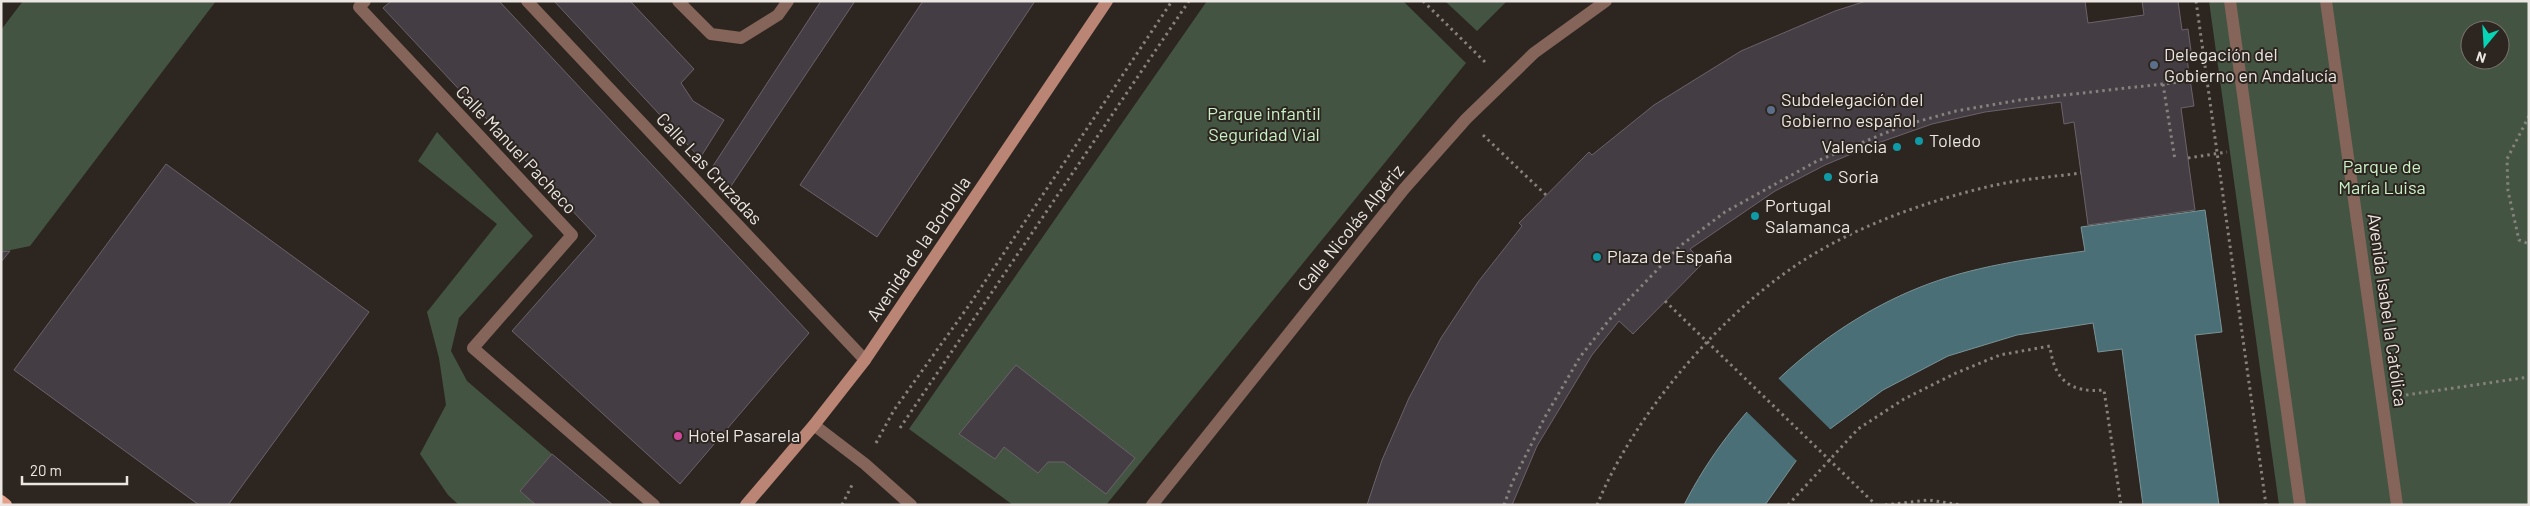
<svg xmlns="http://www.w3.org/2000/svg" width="2530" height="506" font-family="Barlow,sans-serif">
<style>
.green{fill:#435542;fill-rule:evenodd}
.water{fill:#4a6f76;stroke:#7a9396}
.pier{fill:#2d2620}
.building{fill:#453d44;stroke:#6b6269}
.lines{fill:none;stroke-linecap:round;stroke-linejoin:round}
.path{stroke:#87817c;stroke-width:3;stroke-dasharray:2.5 4;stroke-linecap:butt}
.lane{stroke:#856459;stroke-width:12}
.street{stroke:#856459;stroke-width:12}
.secondary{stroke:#ba8575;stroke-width:12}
.primary{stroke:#e39f89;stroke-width:12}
.service-dot{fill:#5c6f8a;stroke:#2d2620;stroke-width:2}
.culture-dot{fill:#0f9aa8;stroke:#2d2620;stroke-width:2}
.hotel-dot{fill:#d1479c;stroke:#2d2620;stroke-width:2}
.labels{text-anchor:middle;stroke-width:4;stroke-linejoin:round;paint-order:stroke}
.poi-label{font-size:18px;fill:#ebe6e2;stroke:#2d2620;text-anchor:start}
.park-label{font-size:18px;fill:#c8f1c5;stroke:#2d2620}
.street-label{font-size:18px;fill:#ebe6e2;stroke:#2d2620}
</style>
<rect width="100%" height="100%" fill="#2d2620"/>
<g class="green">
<path d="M23 1H216L30 246 1 252V30Z"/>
<path d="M1207 1H1403L1466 63 1106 505H1013L909 429Z"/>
<path d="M1445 1H1507L1477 31Z"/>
<path d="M2209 1H2529V505H2279ZM2470 30H2500V60H2470Z"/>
<path d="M437 132 533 236 459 318 451 351 467 381 552 454 520 491 536 505H459L448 495 420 454 446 405 439 358 427 312 497 224 418 161Z"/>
</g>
<path class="water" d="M2205 210 2222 332 2195 335 2219 505H2143L2122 349 2098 352 2093 323 2017 335 1948 356 1883 390 1830 429 1796 461 1765 505H1684C1732 410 1819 328 1918 288 1972 266 2029 259 2085 251L2081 227Z"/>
<path class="pier" d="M1777 377 1832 431 1798 462 1745 410Z"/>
<g class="building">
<path d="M391 1H499L809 333 680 484 512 331 596 236 383 8Z"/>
<path d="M554 1H630L694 69 681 83 693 101 724 120 700 158Z"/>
<path d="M821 1H855L729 189 711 169Z"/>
<path d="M923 1H1035L877 237 800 185Z"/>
<path d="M1866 1H2085L2088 23 2144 15 2142 1H2178L2182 30 2188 29 2192 58 2187 59 2194 106 2181 108 2195 210 2088 225 2074 122 2064 124 2061 102 1985 112 1932 124 1875 144 1825 165 1775 191 1690 249 1703 263 1633 334 1619 321 1592 355 1537 446 1512 505H1367L1382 460 1409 398 1441 338 1478 282 1522 226 1519 223 1589 152 1592 155 1654 105 1741 51 1835 11Z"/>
<path d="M166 164 369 312 228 505H199L14 370Z"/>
<path d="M10 251 1 262V252Z"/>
<path d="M1016 365 1135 458 1106 494 1064 462H1048L1038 473 1004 447 995 459 959 434Z"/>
<path d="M552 454 613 505H536L520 491Z"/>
</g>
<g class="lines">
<g class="path">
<path d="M1423 1 1487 64"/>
<path d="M2196 1 2266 505"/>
<path d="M2163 84 2175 160"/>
<path d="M2529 116 2507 159 2508 191 2519 240 2529 244"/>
<path d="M1483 135 1546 195"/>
<path d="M2188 158 2227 152"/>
<path d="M1665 301 1876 505"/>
<path d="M2406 395 2529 377"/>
<path d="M900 428 1189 1"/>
<path d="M876 443 894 410 970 304 1172 1"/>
<path d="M842 505 852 485"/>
<path d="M1504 505 1512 483 1545 417 1580 357 1609 320 1680 246 1725 212 1817 161 1905 125 1956 111 2020 100 2207 79"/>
<path d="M1597 505C1633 417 1714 322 1792 268 1850 228 1923 202 1991 186 2021 179 2051 177 2081 173"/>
<path d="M1788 505 1858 429 1904 399 1956 373 2000 355 2050 346C2054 380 2070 393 2104 390L2121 505"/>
<path d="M1885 505 1929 500 1961 505"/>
</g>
<path class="lane" d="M678 1 711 34 741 38 778 15 788 1"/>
<g class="street">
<path d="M365 1 359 7 572 235 473 348 654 505"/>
<path d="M527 1 865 360"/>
<path d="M2230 1 2300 505"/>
<path d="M2326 1 2397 505"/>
<path d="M814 425 865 464 911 505"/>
<path d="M1152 505 1404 189 1466 119 1534 53 1606 1"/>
</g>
<path class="secondary" d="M746 505 814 425 865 360 1107 1"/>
<path class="primary" d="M1 501 6 505"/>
</g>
<g class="service-dot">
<circle cx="2154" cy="65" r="5"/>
<circle cx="1771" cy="110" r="5"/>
</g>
<g class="culture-dot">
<circle cx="1919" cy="141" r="5"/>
<circle cx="1897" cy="147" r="5"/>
<circle cx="1828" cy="177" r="5"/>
<circle cx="1755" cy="216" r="5"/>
<circle cx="1597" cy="257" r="5"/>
</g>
<circle class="hotel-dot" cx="678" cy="436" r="5"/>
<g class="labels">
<g class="poi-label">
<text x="2164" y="61">Delegación del<tspan x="2164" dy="21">Gobierno en Andalucía</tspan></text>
<text x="1781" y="106">Subdelegación del<tspan x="1781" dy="21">Gobierno español</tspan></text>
<text x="1929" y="147">Toledo</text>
<text x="1887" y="153" text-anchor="end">Valencia</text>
<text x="1838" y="183">Soria</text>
<text x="1765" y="212">Portugal<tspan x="1765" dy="21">Salamanca</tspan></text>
<text x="1607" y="263">Plaza de España</text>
<text x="688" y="442">Hotel Pasarela</text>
</g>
<g class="park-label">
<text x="1264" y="120">Parque infantil<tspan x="1264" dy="21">Seguridad Vial</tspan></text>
<text x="2382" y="173">Parque de<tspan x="2382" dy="21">María Luisa</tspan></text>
</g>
<g class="street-label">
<text transform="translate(516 150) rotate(47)" y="6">Calle Manuel Pacheco</text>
<text transform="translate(709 169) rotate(47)" y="6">Calle Las Cruzadas</text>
<text transform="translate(1351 228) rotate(-51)" y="6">Calle Nicolás Alpériz</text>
<text transform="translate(919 249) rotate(-56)" y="6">Avenida de la Borbolla</text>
<text transform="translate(2387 310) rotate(82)" y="6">Avenida Isabel la Católica</text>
</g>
</g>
<rect width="2530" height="506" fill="none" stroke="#ebe6e2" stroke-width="5"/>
<g transform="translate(2485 45) rotate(198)"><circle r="24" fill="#2d2620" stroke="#79736e"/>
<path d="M0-4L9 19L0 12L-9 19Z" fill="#06d5b6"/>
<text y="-8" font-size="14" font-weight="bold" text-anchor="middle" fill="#ebe6e2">N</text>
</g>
<path d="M22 476v8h105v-8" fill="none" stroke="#ebe6e2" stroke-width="2.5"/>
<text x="30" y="476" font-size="15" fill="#ebe6e2" stroke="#2d2620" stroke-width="4" paint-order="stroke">20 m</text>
</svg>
